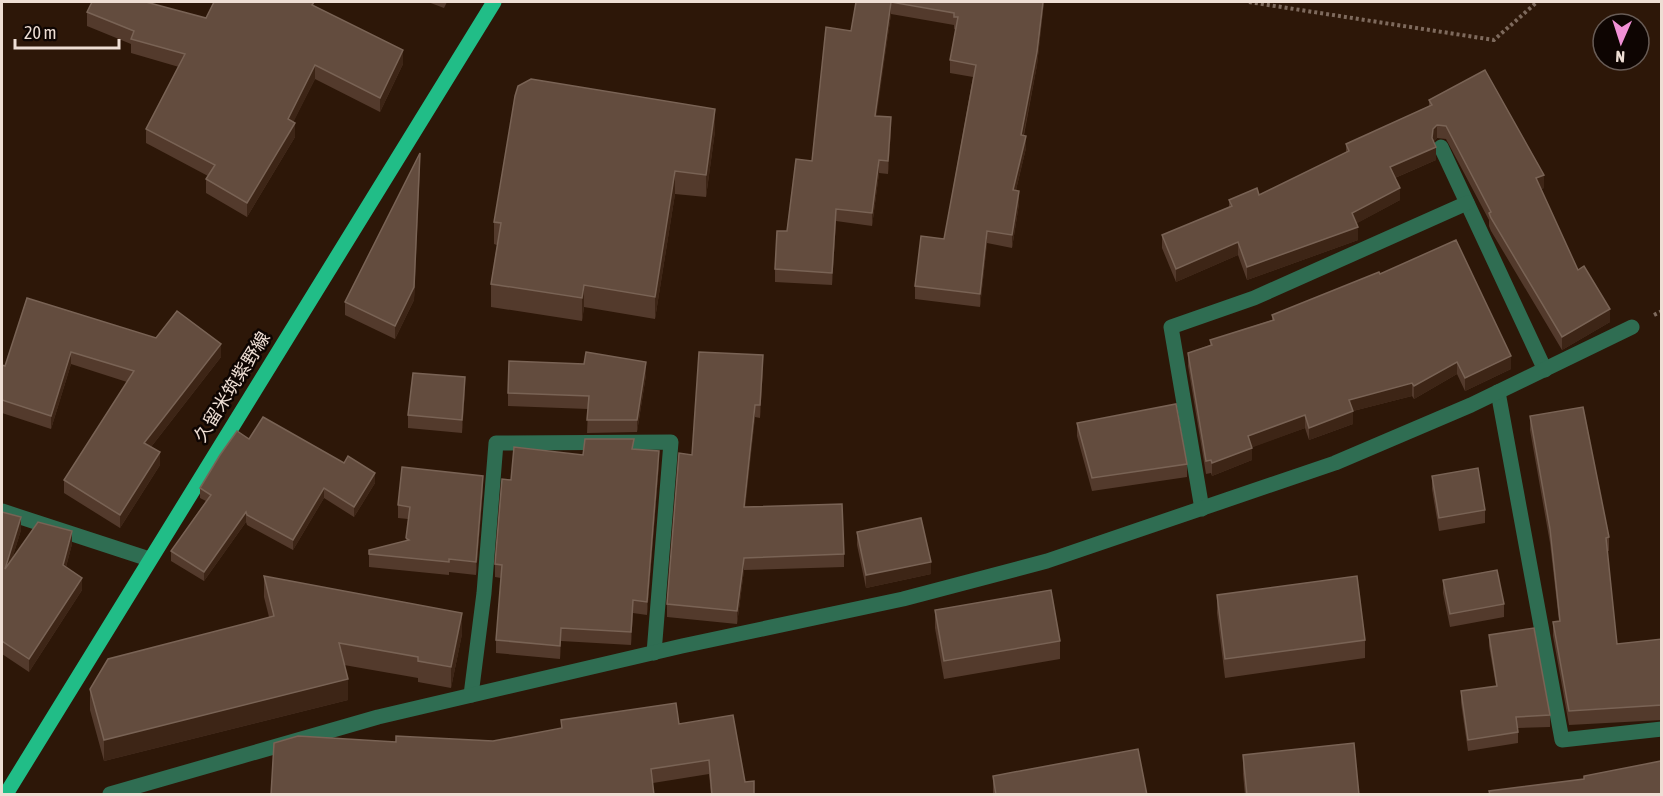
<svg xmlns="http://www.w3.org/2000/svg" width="1663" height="796" font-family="'Asap Condensed','Noto Sans JP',sans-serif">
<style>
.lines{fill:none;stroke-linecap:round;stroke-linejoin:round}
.path{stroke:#7e6a5d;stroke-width:4;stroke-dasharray:3 3;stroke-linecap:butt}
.minor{stroke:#2f6d52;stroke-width:15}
.major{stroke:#21bd87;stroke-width:15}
.wall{fill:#533a2c}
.shaded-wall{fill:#3d2516}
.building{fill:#634c3e;stroke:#796355;stroke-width:1.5}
.labels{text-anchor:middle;stroke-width:5;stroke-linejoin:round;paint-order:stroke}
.street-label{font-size:18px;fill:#eeded4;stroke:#0e0502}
</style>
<rect width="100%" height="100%" fill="#2d1708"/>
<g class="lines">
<g class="path">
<path d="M1249 2 1494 40 1537 2"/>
<path d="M1654 315 1662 311"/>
</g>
<g class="minor">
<path d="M1441 147 1545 370"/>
<path d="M1498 392 1562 740 1662 729"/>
<path d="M1202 509 1171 327 1254 298 1467 203"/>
<path d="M2 511 149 559"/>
<path d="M471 695 484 593 496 443 671 442 654 653"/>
<path d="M110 794 378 717 682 646 903 599 1047 561 1335 463 1471 405 1632 327"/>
</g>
<path class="major" d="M6 794 494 2"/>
</g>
<g class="wall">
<path d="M428 2H447L444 8Z"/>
<path d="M856 2H1044L1037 65 1024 135 1026 148 1016 190 1019 204 1012 248 987 243 980 307 915 299V286L944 239 973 77 950 73V60L956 30 954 29V25L891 14 876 116 891 130 888 174 879 173 872 226 836 221 832 285 775 282V269L812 161 851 31Z"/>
<path d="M314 6 403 64 380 112 315 79 293 122 295 137 247 217 206 193V179L208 176 146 143V129L179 67 131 53V44L87 26V12L206 18Z"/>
<path d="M1429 100 1544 188 1541 189 1578 270 1610 322 1562 350 1491 231 1489 226V220L1446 139 1437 138 1434 141 1436 160 1395 178 1400 200 1357 223 1358 240 1247 280 1238 255 1176 282 1162 248V235L1229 207V200L1259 195 1346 153V144L1429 106Z"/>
<path d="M715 131 706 197 675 194 655 319 584 307 582 321 491 307V284L497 245 494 244V222Z"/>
<path d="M420 166 414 300 395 339 345 315V302Z"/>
<path d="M1380 274 1511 369 1465 391 1457 374 1414 399 1412 396 1353 411V424L1309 440 1305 428 1252 447V460L1212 476 1211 473 1206 474 1188 366V353L1210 345V340L1272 320V315Z"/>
<path d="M27 298 156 338 221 357 151 447 160 465 120 528 64 493V480L127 382 71 364 51 429 2 413V365L5 366Z"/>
<path d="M763 368 760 418 755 417 745 507 844 554V567L744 570 737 624 667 617V604L692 455Z"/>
<path d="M646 375 637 432 587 433 588 409 508 406V393Z"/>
<path d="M465 390 462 433 408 428V415Z"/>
<path d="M1530 416 1609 537V551H1607L1617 644 1662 639V720L1569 725 1553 636V622L1559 621 1550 543 1530 430Z"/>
<path d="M1077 423 1187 464V477L1092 491 1077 436Z"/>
<path d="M249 439 375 483 354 517 324 498 293 550 247 525 246 522 204 581 171 561V551L206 501 200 498V488Z"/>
<path d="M634 449 659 464 647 615 633 613 631 645 561 641 560 659 496 653V640L501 578 495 577V564L511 480 583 455Z"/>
<path d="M1432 476 1485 510V523L1439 531 1432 489Z"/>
<path d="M483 489 476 575 449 572V575L369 567V550L406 541 408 519 398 518V505Z"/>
<path d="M2 512 21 530 12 559 72 544 66 567 82 590 29 672 2 654Z"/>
<path d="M857 532 931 574 866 588 857 545Z"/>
<path d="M264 576 462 634 451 688 418 682V678L344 665 348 700 104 761 90 710V689L269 617 264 597Z"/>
<path d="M1443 580 1504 604V617L1450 627 1443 593Z"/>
<path d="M1217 595 1365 640V658L1225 678 1217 613Z"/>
<path d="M935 610 1060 641V659L944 679 935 628Z"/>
<path d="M1489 635 1550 715V727L1518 728V743L1468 751 1461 703V691L1496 686 1489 646Z"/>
<path d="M561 720 679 724 745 782 754 795H711L709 774 653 783 396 742 493 741 561 729Z"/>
<path d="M1243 755 1359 795H1245L1243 774Z"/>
<path d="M993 776 1147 795H993Z"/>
</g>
<g class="shaded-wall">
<path d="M891 2V14L875 128V116Z"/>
<path d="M1043 2H1044L1037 65 1021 147V135Z"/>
<path d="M403 50V64L380 112V98Z"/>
<path d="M315 65V79L288 133V119Z"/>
<path d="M715 109V131L706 197V175Z"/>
<path d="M891 117V130L888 174V161Z"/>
<path d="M295 123V137L247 217V203Z"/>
<path d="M1437 125V138L1433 142 1436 147V160L1390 180V167Z"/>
<path d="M1026 136V148L1013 202V190Z"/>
<path d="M420 153 414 300 395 339V326Z"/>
<path d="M879 160V173L872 226V213Z"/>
<path d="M675 171V194L655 319V297Z"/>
<path d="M1544 175V188L1536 191V178Z"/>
<path d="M1400 188V200L1352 226V213Z"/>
<path d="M1019 191V204L1012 248V235Z"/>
<path d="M836 209V221L832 285V273Z"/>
<path d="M1358 227V240L1247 280V267Z"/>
<path d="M987 231V243L980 307V294Z"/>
<path d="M1238 242V255L1176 282V269Z"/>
<path d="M584 285V307L582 321V298Z"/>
<path d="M1610 309V322L1562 350V337Z"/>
<path d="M221 344V357L144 456V443Z"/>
<path d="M71 352V364L51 429V416Z"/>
<path d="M763 355V368L760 418V405Z"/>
<path d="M1511 356V369L1465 391V378Z"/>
<path d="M646 362V375L637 432V420Z"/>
<path d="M1457 362V374L1414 399V386Z"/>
<path d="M465 377V390L462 433V420Z"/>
<path d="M1412 383V396L1349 412V400Z"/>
<path d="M755 405V417L744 520V507Z"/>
<path d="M1353 411V424L1309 440V428Z"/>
<path d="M1305 415V428L1248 449V436Z"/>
<path d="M1252 448V460L1212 476V463Z"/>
<path d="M659 451V464L647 615V602Z"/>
<path d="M160 452V465L120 528V515Z"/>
<path d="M375 473V483L354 517V507Z"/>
<path d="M483 476V489L476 575V562Z"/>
<path d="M324 488V498L293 550V540Z"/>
<path d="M246 512V522L204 581V572Z"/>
<path d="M21 517V530L5 582V569Z"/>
<path d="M72 531V544L63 578V565Z"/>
<path d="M744 558V570L737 624V611Z"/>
<path d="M931 562V574L866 588V575Z"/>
<path d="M82 578V590L29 672V659Z"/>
<path d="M633 600V613L631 645V632Z"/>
<path d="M462 613V634L451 688V667Z"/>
<path d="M561 628V641L560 659V646Z"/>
<path d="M348 679V700L104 761V740Z"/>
</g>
<g class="building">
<path d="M92 2H146L206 18 214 2H314L312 5 403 50 380 98 315 65 288 119 295 123 247 203 206 179 215 165 146 129 185 54 131 39 134 31 87 12Z"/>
<path d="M856 2H1043L1037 52 1021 135 1026 136 1013 190 1019 191 1012 235 987 231 980 294 915 286 921 236 944 239 976 65 950 60 958 17H954V13L891 2 875 116 891 117 888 161 879 160 872 213 836 209 832 273 775 269 777 231H787L796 159 812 161 826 27 851 31Z"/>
<path d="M1485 70 1544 175 1536 178 1578 270 1584 266 1610 309 1562 337 1491 218 1489 213 1491 212 1446 126 1437 125 1433 129 1432 138 1436 147 1390 167 1400 188 1352 213 1358 227 1247 267 1238 242 1176 269 1162 235 1232 206 1229 200 1257 188 1259 195 1349 151 1346 144 1432 105 1429 100Z"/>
<path d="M531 79 715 109 706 175 675 171 655 297 584 285 582 298 491 284 501 223 494 222 515 96 518 86Z"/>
<path d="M420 153 414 287 395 326 345 302Z"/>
<path d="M1456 240 1511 356 1465 378 1457 362 1414 386 1412 383 1349 400 1353 411 1309 428 1305 415 1248 436 1252 448 1212 463 1211 460 1206 461 1188 353 1212 345 1210 340 1274 320 1272 315 1379 272 1380 274Z"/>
<path d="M27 298 156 338 177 311 221 344 144 443 160 452 120 515 64 480 134 371 71 352 51 416 2 400V365L5 366Z"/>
<path d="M586 352 646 362 637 420H587L589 396 508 393 509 361 584 364Z"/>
<path d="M699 352 763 355 760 405H755L744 507 842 504 844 554 744 558 737 611 667 604 679 453 692 455Z"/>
<path d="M413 373 465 377 462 420 408 415Z"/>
<path d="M1176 404 1187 464 1092 478 1077 423Z"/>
<path d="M1583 407 1609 537 1606 538 1617 644 1662 639V705L1569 711 1553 622 1560 621 1550 529 1530 416Z"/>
<path d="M263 417 344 463 348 456 375 473 354 507 324 488 293 540 247 515 246 512 204 572 171 551 211 495 200 488 220 455 237 431 249 439Z"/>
<path d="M585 439H634L632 449 659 451 647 602 633 600 631 632 561 628 560 646 496 640 502 565 495 564 502 479 511 480 514 447 583 455Z"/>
<path d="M402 467 483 476 476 562 449 559V562L369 554V550L409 540 406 538 410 507 398 505Z"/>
<path d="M1478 468 1485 510 1439 518 1432 476Z"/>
<path d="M2 512 21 517 5 569 38 522 72 531 63 565 82 578 29 659 2 641Z"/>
<path d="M921 518 931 562 866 575 857 532Z"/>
<path d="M1497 570 1504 604 1450 614 1443 580Z"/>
<path d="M264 576 462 613 451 667 418 661V657L339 643 348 679 104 740 90 689 108 659 274 616Z"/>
<path d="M1357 576 1365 640 1225 659 1217 595Z"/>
<path d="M1051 590 1060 641 944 661 935 610Z"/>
<path d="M1534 628 1550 715 1516 717 1518 732 1468 740 1461 691 1497 686 1489 635Z"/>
<path d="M676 703 679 724 733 715 745 782 754 781V795H712L709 760 651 769 654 795H271L274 743 298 736 396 742V736L493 741 562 728 561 720Z"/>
<path d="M1354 743 1359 795H1247L1243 755Z"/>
<path d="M1138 749 1147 795H996L993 776Z"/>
<path d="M1661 761 1662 795H1490L1489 791 1584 779V776Z"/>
</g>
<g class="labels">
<g class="street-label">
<text transform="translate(232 387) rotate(-58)" y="6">久留米筑紫野線</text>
</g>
</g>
<rect width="1663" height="796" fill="none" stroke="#eeded4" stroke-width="6"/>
<g transform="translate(1621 42) rotate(183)"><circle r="28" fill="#0e0502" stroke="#685c56" stroke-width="1.5"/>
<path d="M0-4.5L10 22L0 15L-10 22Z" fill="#f291d6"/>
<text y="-9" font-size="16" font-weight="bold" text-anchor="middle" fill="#eeded4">N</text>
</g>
<path d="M15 39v9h104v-9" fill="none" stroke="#eeded4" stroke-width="3"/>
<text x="24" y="39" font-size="18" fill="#eeded4" stroke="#0e0502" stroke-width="4.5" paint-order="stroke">20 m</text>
</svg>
